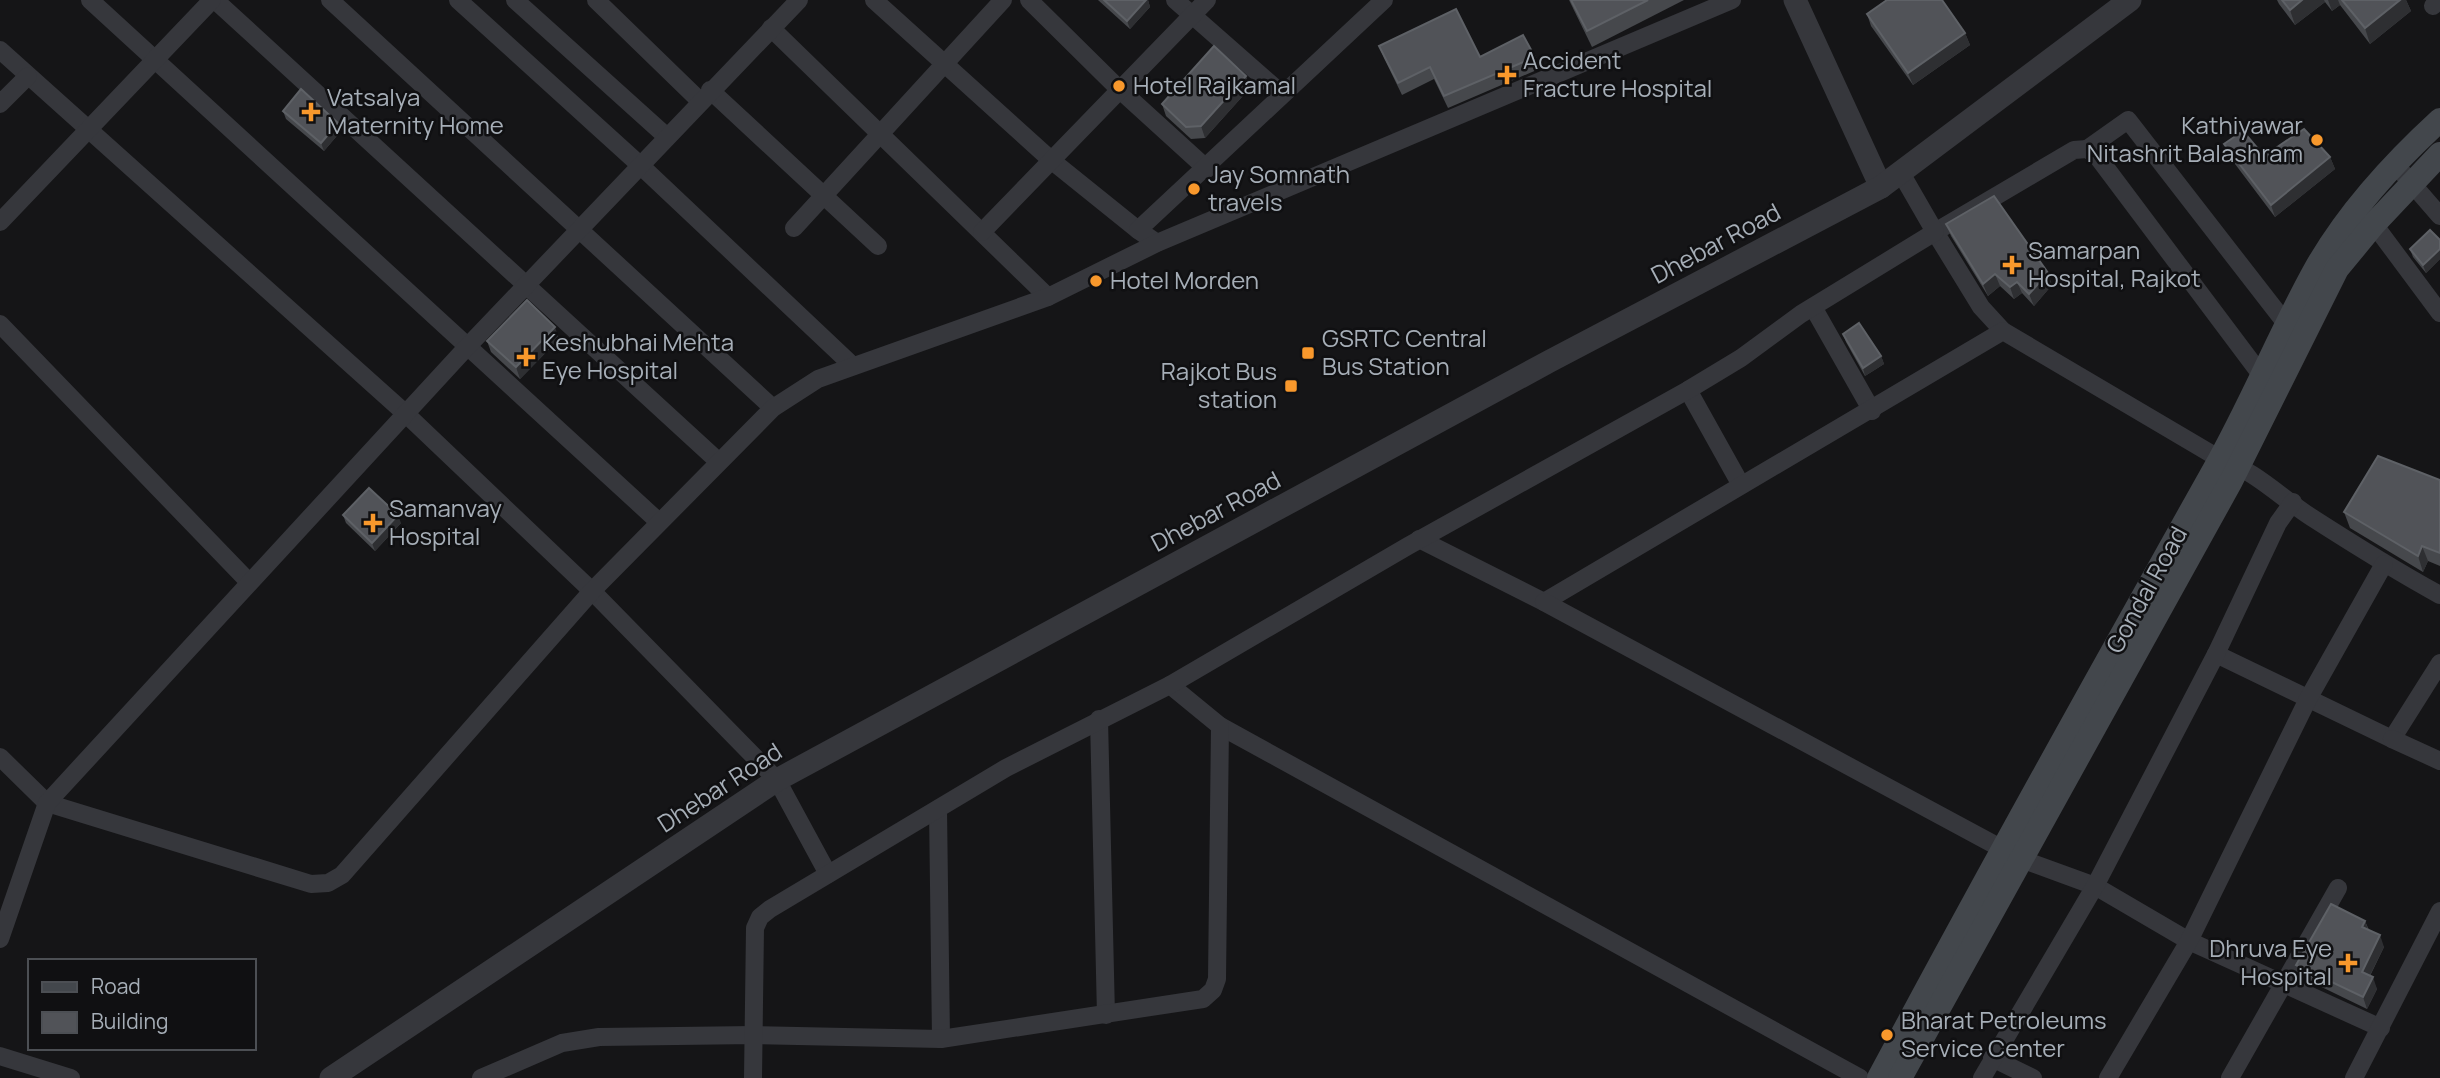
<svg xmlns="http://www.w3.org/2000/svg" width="2440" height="1078" font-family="Manrope,sans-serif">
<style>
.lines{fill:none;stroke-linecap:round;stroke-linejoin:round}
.minor{stroke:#36373c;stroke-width:18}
.tertiary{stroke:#36373c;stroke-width:23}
.secondary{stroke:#43474c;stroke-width:24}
.wall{fill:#46484c}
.shaded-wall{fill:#2e2f32}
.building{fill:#515358;stroke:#5e6166;stroke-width:2}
.poi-dot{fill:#f8982c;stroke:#101012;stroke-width:2.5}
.labels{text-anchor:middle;stroke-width:5;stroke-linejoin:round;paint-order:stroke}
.poi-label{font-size:24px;fill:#a6aeb7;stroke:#101012;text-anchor:start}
.street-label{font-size:24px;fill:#a6aeb7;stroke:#101012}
</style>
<rect width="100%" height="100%" fill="#151517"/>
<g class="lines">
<g class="minor">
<path d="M90 0 659 522"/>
<path d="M215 0 719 462"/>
<path d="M330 0 773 408"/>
<path d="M458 0 641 166 853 366"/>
<path d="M515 0 667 137"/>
<path d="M596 0 700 101"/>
<path d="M874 0 1051 160 1138 230"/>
<path d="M1029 0 1118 88 1207 169"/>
<path d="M1175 0 1281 93"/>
<path d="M2433 6 2440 0"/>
<path d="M771 28 1048 297"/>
<path d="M0 50 406 414 592 591 777 780 828 874"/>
<path d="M710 90 878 246"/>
<path d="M0 104 28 76"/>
<path d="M2087 149 2128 120 2287 325"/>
<path d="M2394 163 2440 216"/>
<path d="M2367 215 2440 313"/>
<path d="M0 222 212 0"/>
<path d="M794 228 1003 0"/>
<path d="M982 232 1207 0"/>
<path d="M1157 243 1138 230 1384 0"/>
<path d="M1813 307 1872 411"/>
<path d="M0 324 249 582"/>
<path d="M2003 331 1981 307 1935 232 2074 150 2087 149 2097 156 2262 376"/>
<path d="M1688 390 1741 485"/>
<path d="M1419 539 1544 602 2003 331 2220 459C2256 471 2280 497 2311 517 2353 544 2396 571 2440 595"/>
<path d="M1544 602 2021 859 2095 886 2189 941 2381 1028"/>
<path d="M2216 654 2392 739 2440 663"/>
<path d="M1099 719 1106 1015"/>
<path d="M1220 726 1860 1078"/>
<path d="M2392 739 2440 761"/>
<path d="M0 757 47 803 311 884 328 883 342 875 592 591 773 408 818 379 1048 297 1157 243 1732 0"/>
<path d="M938 809 941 1039"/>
<path d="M0 939 47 803 467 347 799 0"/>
<path d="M0 1056 71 1078"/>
<path d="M1992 1058 2033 1078"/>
<path d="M481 1078 562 1043 599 1037 754 1035 941 1039 1203 999 1213 990 1217 979 1220 726 1170 685"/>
<path d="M753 1078 755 928 760 917 770 909 1006 768 1170 685 1408 546 1688 390 1741 358 1801 314 1935 232 1901 173"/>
<path d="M1982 1078 2095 886 2216 654 2278 523 2293 502"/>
<path d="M2108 1078 2189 941 2308 699 2384 564"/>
<path d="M2230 1078 2338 888"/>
<path d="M2354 1078 2440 911"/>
</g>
<g class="tertiary">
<path d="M1795 0 1881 187"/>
<path d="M331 1078 777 780 1550 361 1881 187 2130 0"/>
</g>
<g class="secondary">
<path d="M1879 1078C1988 874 2101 672 2214 470 2251 405 2279 335 2315 270 2347 213 2392 164 2440 120"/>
<path d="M1900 1078 2231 481 2337 269 2374 224 2440 154"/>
</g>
</g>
<g class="wall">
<path d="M1098 0H1148L1150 7 1130 29Z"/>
<path d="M1569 0H1684L1592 47Z"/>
<path d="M2277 0H2406L2411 11 2370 44 2340 5 2332 11 2325 2 2295 25 2279 4Z"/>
<path d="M1867 14 1965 33 1970 45 1913 85 1871 26Z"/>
<path d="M1379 46 1480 57H1535L1539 69 1448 108 1434 79 1402 95 1384 58Z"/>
<path d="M1246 76 1250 88 1205 138 1191 139 1166 116 1162 104Z"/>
<path d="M283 111 341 131 324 151 286 119Z"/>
<path d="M2224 144 2264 156 2330 157 2335 169 2275 217 2229 156Z"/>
<path d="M1946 224 2052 285 2034 306 2022 293 2014 299 2000 286 1988 296 1951 236Z"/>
<path d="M2440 240V259L2426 273 2413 257 2410 249Z"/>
<path d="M1843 334 1881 356 1884 364 1865 376 1846 342Z"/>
<path d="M559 339 520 379 491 352 487 341Z"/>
<path d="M2440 480V566L2428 561 2423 572 2350 528 2344 512Z"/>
<path d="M343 515 401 523 375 551 346 523Z"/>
<path d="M2365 921 2369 930 2384 947 2370 976 2377 989 2367 1009 2301 977 2296 965Z"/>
</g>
<g class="shaded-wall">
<path d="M1146 0H1148L1150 7 1130 29 1127 21Z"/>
<path d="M2302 0H2324L2325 2 2295 25 2290 10Z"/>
<path d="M2328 0H2338L2340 5 2332 11Z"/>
<path d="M2400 0H2406L2411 11 2370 44 2365 28Z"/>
<path d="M1965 33 1970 45 1913 85 1908 73Z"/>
<path d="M1246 76 1250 88 1205 138 1201 126Z"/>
<path d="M338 123 341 131 324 151 321 143Z"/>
<path d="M2330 157 2335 169 2275 217 2271 205Z"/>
<path d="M2440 249V259L2426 273 2423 265Z"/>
<path d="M2048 273 2052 285 2034 306 2029 294Z"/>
<path d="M1995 274 2000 286 1988 296 1983 284Z"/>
<path d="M2017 282 2022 293 2014 299 2010 287Z"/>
<path d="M555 327 559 339 520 379 516 367Z"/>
<path d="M1881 356 1884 364 1865 376 1863 368Z"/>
<path d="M398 515 401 523 375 551 372 543Z"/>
<path d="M2422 546 2428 561 2423 572 2418 556Z"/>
<path d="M2365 921 2369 932 2362 927Z"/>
<path d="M2380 935 2384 947 2366 983 2362 972Z"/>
<path d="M2373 977 2377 989 2367 1009 2363 997Z"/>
</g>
<g class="building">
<path d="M1104 0H1146L1127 21Z"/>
<path d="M1571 0H1648L1587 31Z"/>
<path d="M1887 0H1942L1965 33 1908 73 1867 14Z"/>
<path d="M2282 0H2302L2290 10Z"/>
<path d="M2342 0H2400L2365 28Z"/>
<path d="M1456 9 1480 57 1523 35 1535 57 1444 96 1430 67 1398 83 1379 46Z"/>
<path d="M1214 46 1246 76 1201 126 1186 127 1162 104Z"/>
<path d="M301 89 338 123 321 143 283 111Z"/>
<path d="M2304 129 2330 157 2271 205 2224 144 2243 131 2264 156Z"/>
<path d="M1994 196 2048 273 2029 294 2017 282 2010 287 1995 274 1983 284 1946 224Z"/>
<path d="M2430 230 2440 240V249L2423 265 2410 249Z"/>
<path d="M527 300 555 327 516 367 487 341Z"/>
<path d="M1859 323 1881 356 1863 368 1843 334Z"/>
<path d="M2378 456 2440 480V553L2422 546 2418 556 2344 512Z"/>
<path d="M369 488 398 515 372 543 343 515Z"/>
<path d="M2331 904 2365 921 2362 927 2380 935 2362 972 2373 977 2363 997 2296 965Z"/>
</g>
<g class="poi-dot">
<path d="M1503.5 64.5h7v7h7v7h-7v7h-7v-7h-7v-7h7z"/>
<circle cx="1119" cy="86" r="7"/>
<path d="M307.5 101.5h7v7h7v7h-7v7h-7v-7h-7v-7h7z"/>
<circle cx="2317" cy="140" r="7"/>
<circle cx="1194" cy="189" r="7"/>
<path d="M2008.5 254.5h7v7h7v7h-7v7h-7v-7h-7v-7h7z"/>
<circle cx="1096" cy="281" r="7"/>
<rect x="1301" y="346" width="14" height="14" rx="3.5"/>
<path d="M522.5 346.5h7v7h7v7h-7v7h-7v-7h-7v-7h7z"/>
<rect x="1284" y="379" width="14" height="14" rx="3.5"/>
<path d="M369.5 512.5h7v7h7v7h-7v7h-7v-7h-7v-7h7z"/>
<path d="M2344.5 952.5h7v7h7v7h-7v7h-7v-7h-7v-7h7z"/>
<circle cx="1887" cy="1035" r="7"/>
</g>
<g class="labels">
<g class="poi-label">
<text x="1523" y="69">Accident<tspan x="1523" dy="28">Fracture Hospital</tspan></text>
<text x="1133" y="94">Hotel Rajkamal</text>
<text x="327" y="106">Vatsalya<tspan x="327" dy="28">Maternity Home</tspan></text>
<text x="2303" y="134" text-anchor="end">Kathiyawar<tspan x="2303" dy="28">Nitashrit Balashram</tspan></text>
<text x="1208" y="183">Jay Somnath<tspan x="1208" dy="28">travels</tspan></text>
<text x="2028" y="259">Samarpan<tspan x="2028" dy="28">Hospital, Rajkot</tspan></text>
<text x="1110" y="289">Hotel Morden</text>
<text x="1322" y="347">GSRTC Central<tspan x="1322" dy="28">Bus Station</tspan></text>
<text x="542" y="351">Keshubhai Mehta<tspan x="542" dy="28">Eye Hospital</tspan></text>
<text x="1277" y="380" text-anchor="end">Rajkot Bus<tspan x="1277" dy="28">station</tspan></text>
<text x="389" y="517">Samanvay<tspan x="389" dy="28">Hospital</tspan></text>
<text x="2332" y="957" text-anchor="end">Dhruva Eye<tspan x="2332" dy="28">Hospital</tspan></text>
<text x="1901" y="1029">Bharat Petroleums<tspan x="1901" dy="28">Service Center</tspan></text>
</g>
<g class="street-label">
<text transform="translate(1716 244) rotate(-28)" y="8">Dhebar Road</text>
<text transform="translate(1216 512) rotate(-28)" y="8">Dhebar Road</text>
<text transform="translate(2147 590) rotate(-61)" y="8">Gondal Road</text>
<text transform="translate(720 788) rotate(-33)" y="8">Dhebar Road</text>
</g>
</g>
<rect x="28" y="959" width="228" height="91" fill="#101012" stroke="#4c4f54" stroke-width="2"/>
<rect x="42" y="982" width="35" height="10" fill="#43474c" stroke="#4c4f54" stroke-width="2"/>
<text x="91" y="994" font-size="21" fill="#a6aeb7">Road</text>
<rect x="42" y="1012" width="35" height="21" fill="#515358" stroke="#4c4f54" stroke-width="2"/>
<text x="91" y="1029" font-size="21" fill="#a6aeb7">Building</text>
</svg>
